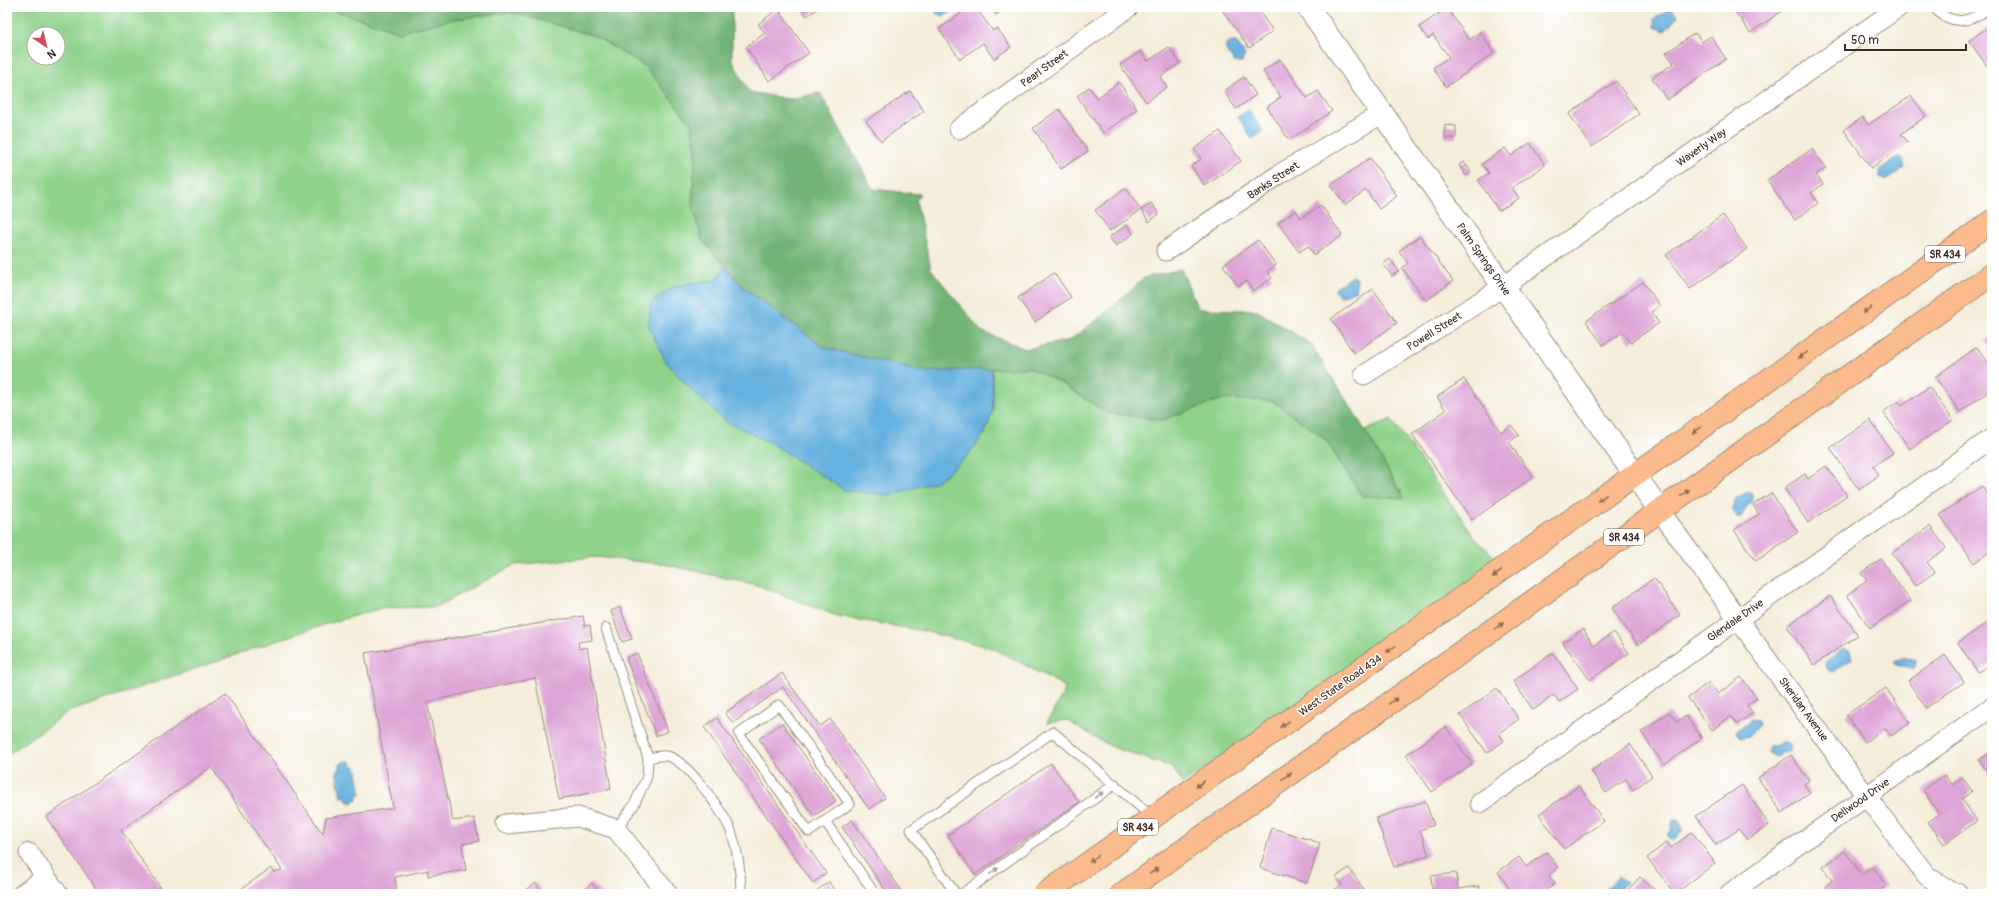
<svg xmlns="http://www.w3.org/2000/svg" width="1999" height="901" font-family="Pangolin,sans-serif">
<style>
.green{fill:#8ed28b;stroke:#647e54;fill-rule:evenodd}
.forest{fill:#72b477;stroke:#566f4a}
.water{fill:#66b1df;stroke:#506e7e}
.building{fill:#dda4d6}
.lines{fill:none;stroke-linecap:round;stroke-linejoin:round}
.service-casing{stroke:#988c7c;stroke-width:11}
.minor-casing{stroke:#988c7c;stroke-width:21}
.tertiary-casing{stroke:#988c7c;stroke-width:24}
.primary-casing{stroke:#988c7c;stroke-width:24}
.service{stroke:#fff;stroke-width:9}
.minor{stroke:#fff;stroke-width:19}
.tertiary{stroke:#fff;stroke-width:22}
.primary{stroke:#fbbb8c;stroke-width:22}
.oneway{fill:#916b50}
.oneway2{fill:#a79f9a}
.labels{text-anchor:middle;stroke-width:3;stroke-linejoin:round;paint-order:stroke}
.shield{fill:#fff;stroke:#766a62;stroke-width:1}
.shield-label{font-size:10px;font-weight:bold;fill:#3b2a1e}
.street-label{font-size:11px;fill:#3b2a1e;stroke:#fff}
</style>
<rect width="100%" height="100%" fill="#fff"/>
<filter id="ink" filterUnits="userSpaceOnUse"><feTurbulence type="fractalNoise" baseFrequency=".025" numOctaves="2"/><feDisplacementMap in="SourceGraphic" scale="8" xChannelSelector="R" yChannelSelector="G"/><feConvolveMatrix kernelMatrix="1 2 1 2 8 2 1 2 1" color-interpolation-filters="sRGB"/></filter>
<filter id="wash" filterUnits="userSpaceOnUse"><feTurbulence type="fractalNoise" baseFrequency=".012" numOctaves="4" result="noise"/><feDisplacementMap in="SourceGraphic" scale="16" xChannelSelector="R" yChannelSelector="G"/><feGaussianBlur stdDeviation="0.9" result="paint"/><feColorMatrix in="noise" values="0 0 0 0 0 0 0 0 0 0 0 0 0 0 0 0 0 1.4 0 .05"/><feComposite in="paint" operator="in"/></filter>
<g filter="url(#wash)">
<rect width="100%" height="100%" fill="#f4edd9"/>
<path class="green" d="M7 7H310L336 11 401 32 454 19 512 12 595 36 646 67 691 124 696 149 692 202 702 240 725 266 716 280 673 286 726 421 769 442 993 410 992 369 1029 368 1061 383 1107 413 1162 420 1222 399 1273 401 1325 439 1362 496 1404 497 1365 431 1391 419 1477 540 1499 561 1183 784 1173 768 1110 746 1066 720 1047 723 1066 687 993 648 923 631 837 616 757 585 663 564 596 557 514 565 436 607 382 608 323 625 68 712 7 755ZM34 34H58V58H34Z"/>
<path class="forest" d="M310 7H730L732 12V60L749 92 789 99 820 93 873 189 920 194 916 200 931 269 981 331 1026 349 1070 340 1102 316 1144 278 1181 269 1198 309 1256 310 1311 344 1359 420 1404 498 1362 496 1325 439 1273 401 1222 399 1162 420 1107 413 1061 383 1029 368 924 372 823 347 743 287 702 240 692 202 696 149 691 124 646 67 595 36 512 12 454 19 401 32 336 11Z"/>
<g class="water">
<path d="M934 7H952L950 13 943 16 936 13Z"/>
<path d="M1671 8 1678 16 1665 31 1655 27 1654 19Z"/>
<path d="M1230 42H1236L1245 55 1242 62H1234L1226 50V45Z"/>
<path d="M1249 110 1263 132 1252 139 1238 117Z"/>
<path d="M1897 157 1903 160 1905 167 1886 181 1880 177 1879 170Z"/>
<path d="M725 266 743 287 823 347 924 372 992 369 993 410 984 435 965 458 937 481 890 495 846 491 769 442 726 421 692 391 666 362 649 327 650 304 673 286 716 280Z"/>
<path d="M1352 276 1357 279 1356 290 1342 296 1338 295 1335 291 1336 287Z"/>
<path d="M1747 492 1753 494V500L1747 506 1741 517H1736L1732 510 1734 506 1735 499Z"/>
<path d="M1843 648 1850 651 1852 659 1832 672 1827 669 1825 663Z"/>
<path d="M1905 657 1916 660 1915 667 1912 669 1904 665H1895L1894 661Z"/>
<path d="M1751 719 1758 721 1759 726 1749 736 1741 738 1736 733 1738 729 1746 725Z"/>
<path d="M1782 742 1790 745 1791 749 1789 752 1782 753 1776 757 1768 753 1769 746H1777Z"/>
<path d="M346 761 351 762 353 767 356 766 361 794 358 795 357 799 352 803 347 801 345 796 341 797 336 770H340V764Z"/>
<path d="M1673 819 1679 821 1683 830 1673 841 1669 839 1667 835 1671 829Z"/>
<path d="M1618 876 1626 882 1616 894H1609L1605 891Z"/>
</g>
<g id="blocks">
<g class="building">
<path d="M800 7H820L807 16Z"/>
<path d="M970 7H975L993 31 997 28 1011 47 994 59 983 43 960 59 939 29Z"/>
<path d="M991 7H1007L996 15Z"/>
<path d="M1220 7H1256L1273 31 1249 48Z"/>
<path d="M1732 7H1788L1750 33Z"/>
<path d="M1447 8 1469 40 1480 32 1494 53 1446 87 1433 68 1449 57 1433 35 1428 39 1419 27Z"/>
<path d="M778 9 809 53 769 81 746 47 765 33 758 24Z"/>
<path d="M1988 27 1990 29 1992 27V69L1990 70 1969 41Z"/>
<path d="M1695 33 1702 42 1711 36 1726 59 1667 100 1652 78 1674 63 1666 53Z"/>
<path d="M1169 47 1180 63 1160 77 1167 87 1146 102 1120 65 1141 51 1148 61Z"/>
<path d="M1280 59 1307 98 1318 91 1332 111 1289 140 1267 107 1281 97 1263 71Z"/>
<path d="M1244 77 1256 95 1236 109 1224 91Z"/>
<path d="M1616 81 1639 114 1592 147 1569 114Z"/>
<path d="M1119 82 1137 109 1103 133 1077 96 1089 87 1097 98Z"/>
<path d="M910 91 924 111 881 141 866 121Z"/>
<path d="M1911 96 1926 116 1901 134 1908 142 1871 168 1844 130 1863 117 1868 125Z"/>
<path d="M1059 109 1088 151 1061 169 1033 128Z"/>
<path d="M1445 125 1456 126V138H1445Z"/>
<path d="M1220 131 1241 161 1205 186 1191 166 1201 159 1194 149Z"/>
<path d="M1530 143 1545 165 1512 188 1519 198 1499 211 1478 180 1489 173 1482 164 1505 148 1511 156Z"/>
<path d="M1812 149 1826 168 1816 175 1823 184 1811 193 1818 203 1795 220 1767 180Z"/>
<path d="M1370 158 1397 196 1379 209 1366 190 1345 205 1331 185Z"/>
<path d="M1464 162 1471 172 1466 176 1459 165Z"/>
<path d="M1126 188 1141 210 1110 231 1095 210Z"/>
<path d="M1151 203 1159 214 1149 222 1141 210Z"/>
<path d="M1321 205 1342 235 1314 255 1308 246 1299 252 1278 223 1296 210 1301 218Z"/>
<path d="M1723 215 1747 249 1690 289 1666 255Z"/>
<path d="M1127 225 1133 234 1116 246 1109 237Z"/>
<path d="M1420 236 1453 281 1426 301 1402 268 1408 263 1399 251Z"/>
<path d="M1258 240 1276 265 1267 271 1272 278 1253 291 1246 281 1238 286 1223 265Z"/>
<path d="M1390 259 1399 271 1392 276 1383 264Z"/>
<path d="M1054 273 1071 297 1035 322 1018 298Z"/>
<path d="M1643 282 1660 306 1651 312 1659 323 1630 343 1623 332 1603 345 1586 321Z"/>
<path d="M1373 289 1397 323 1354 353 1331 319Z"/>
<path d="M1992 336V350L1985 340Z"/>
<path d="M1977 347 1992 369V389L1960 412 1935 377Z"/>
<path d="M1464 379 1501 432 1511 425 1519 435 1509 442 1533 477 1472 520 1412 434 1446 410 1437 397Z"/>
<path d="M1929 387 1953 420 1910 449 1883 412 1899 401 1902 406Z"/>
<path d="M1870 420 1893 453 1873 466 1879 475 1859 490 1830 448Z"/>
<path d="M1826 466 1847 495 1808 523 1784 488 1805 474 1808 479Z"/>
<path d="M1982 486 1992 500V550L1974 563 1940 515Z"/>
<path d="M1771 493 1798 532 1756 561 1734 530 1759 514 1753 505Z"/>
<path d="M1930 526 1946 548 1927 562 1935 572 1915 586 1892 553Z"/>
<path d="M1881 559 1910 601 1870 628 1847 595 1867 581 1861 573Z"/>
<path d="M1654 578 1680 615 1638 645 1612 608Z"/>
<path d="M1830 596 1858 635 1814 665 1787 626Z"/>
<path d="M620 607 632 639 622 642 611 611Z"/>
<path d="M583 616 585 626 590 625 592 640 578 642 579 649 587 647 611 789 559 799 535 678 427 702 453 821 474 818 479 841 462 844 466 870 428 876V870L395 877 397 894H234L271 868 273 872 282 870 211 767 121 830 165 894H100L46 817 225 693 323 834 326 818 393 808 365 653Z"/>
<path d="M1992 619V663L1978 672 1958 643Z"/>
<path d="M1583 629 1594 646 1614 632 1629 653 1590 680 1563 643Z"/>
<path d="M637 653 668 731 656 736 626 658Z"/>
<path d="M1553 653 1578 689 1559 702 1554 695 1533 710 1513 681Z"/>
<path d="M1945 655 1964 682 1926 708 1908 681Z"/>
<path d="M782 673 820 726 830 719 885 798 869 809 783 687 733 723 725 713Z"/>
<path d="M1741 677 1757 698 1747 705 1753 713 1737 724 1731 716 1712 730 1688 698 1709 682 1718 694Z"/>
<path d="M1497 688 1519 719 1499 733 1504 741 1487 753 1460 715Z"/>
<path d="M1886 688 1910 723 1891 736 1885 728 1865 742 1846 715Z"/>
<path d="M1669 712 1677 722 1686 716 1702 738 1664 765 1641 732Z"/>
<path d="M717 718 826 873 813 883 704 727Z"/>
<path d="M782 723 836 801 814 816 759 739Z"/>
<path d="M1446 727 1472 764 1432 792 1406 755Z"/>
<path d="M1630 744 1652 776 1633 790 1626 779 1606 793 1591 771Z"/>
<path d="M1992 751V778L1979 760Z"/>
<path d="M1791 755 1809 781 1804 784 1810 793 1782 813 1758 778Z"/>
<path d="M1051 763 1079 802 975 875 948 835Z"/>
<path d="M1945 775 1952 785 1962 777 1972 791 1962 799 1977 821 1944 844 1928 822 1939 814 1923 790Z"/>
<path d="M1742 785 1769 825 1747 840 1739 829 1716 845 1696 816Z"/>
<path d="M1579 786 1604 821 1564 849 1539 814Z"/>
<path d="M1425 801 1434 825 1420 830 1429 855 1394 867 1376 818Z"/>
<path d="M852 820 904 894H888L842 827Z"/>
<path d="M1272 828 1320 843 1307 883 1260 868Z"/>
<path d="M1692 832 1715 863 1675 894 1647 858 1667 842 1671 848Z"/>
<path d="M1845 851 1862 875 1873 867 1886 886 1875 894H1831L1825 886 1832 881 1823 867Z"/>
<path d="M1547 852 1558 868 1549 875 1555 884 1540 894H1513L1498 872 1519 857 1526 867Z"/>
<path d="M1349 868 1367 894H1328L1342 885 1336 877Z"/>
<path d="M1456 873 1458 889 1479 886 1480 894H1433L1431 876Z"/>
<path d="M1640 877 1659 894H1624Z"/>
<path d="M829 882 837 894H812Z"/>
<path d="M536 883 544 894H520Z"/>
<path d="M591 883 603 894H581Z"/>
</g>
</g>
</g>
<g filter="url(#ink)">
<use href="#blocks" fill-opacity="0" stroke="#988c7c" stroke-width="1"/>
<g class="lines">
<g class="service-casing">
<g id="service">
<path d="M1933 7C1953 27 1969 23 1991 7"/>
<path d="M606 628 648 758 647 777 634 805 616 829"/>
<path d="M779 705 850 804 809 832 739 734Z"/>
<path d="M648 758C654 757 661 755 667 756 687 760 723 812 731 831 738 851 741 873 741 894"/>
<path d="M825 821 875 894"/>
<path d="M956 894 911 830 1053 732 1152 817"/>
<path d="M962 894 1115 784"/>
</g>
</g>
<g class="minor-casing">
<g id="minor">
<path d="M959 129 1129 7"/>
<path d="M1166 251 1280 174 1383 113"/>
<path d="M1364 375 1503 287 1899 7"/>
<path d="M1660 511 1866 796 1927 876 1952 892 1959 894"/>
<path d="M1480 803 1992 438"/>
<path d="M506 824 578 817 616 829 668 894"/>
<path d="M29 853 58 894"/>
<path d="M22 894 46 877"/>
<path d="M1729 894 1992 707"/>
</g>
</g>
<g class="tertiary-casing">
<path id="tertiary" d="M1308 7 1660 511"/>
</g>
<g class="primary-casing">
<g id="primary">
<path d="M1045 894 1992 221"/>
<path d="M1122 894 1992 274"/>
</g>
</g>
<use href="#service" class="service"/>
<use href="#minor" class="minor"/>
<use href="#tertiary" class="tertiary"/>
<use href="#primary" class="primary"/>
</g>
<defs><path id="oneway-solid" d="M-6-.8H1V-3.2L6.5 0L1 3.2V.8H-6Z"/></defs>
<g class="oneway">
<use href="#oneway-solid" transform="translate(1867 310) rotate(145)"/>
<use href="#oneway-solid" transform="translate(1803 355) rotate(145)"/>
<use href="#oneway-solid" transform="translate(1697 430) rotate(145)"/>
<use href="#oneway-solid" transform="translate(1685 493) rotate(-36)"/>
<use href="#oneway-solid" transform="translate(1602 498) rotate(144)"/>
<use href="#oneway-solid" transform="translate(1497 574) rotate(145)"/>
<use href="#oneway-solid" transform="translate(1499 626) rotate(-35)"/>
<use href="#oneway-solid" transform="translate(1391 649) rotate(145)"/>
<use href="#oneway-solid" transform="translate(1393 701) rotate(-35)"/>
<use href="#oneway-solid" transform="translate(1285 724) rotate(145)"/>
<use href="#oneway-solid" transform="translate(1287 776) rotate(-35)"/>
<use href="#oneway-solid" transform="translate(1200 784) rotate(145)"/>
<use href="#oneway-solid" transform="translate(1094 859) rotate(144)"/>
<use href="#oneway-solid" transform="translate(1154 871) rotate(-35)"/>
</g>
<g class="oneway2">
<use href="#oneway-solid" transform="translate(1099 795) rotate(-36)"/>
<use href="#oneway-solid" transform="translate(994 871) rotate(-36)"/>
</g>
</g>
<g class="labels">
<g class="shield">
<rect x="1925" y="246" width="40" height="16" rx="3"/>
<rect x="1604" y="529" width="40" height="16" rx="3"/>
<rect x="1118" y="819" width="40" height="16" rx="3"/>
</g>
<g class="shield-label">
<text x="1945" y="258">SR 434</text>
<text x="1624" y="541">SR 434</text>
<text x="1138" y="831">SR 434</text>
</g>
<g class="street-label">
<text transform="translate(1044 68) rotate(-36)" y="4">Pearl Street</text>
<text transform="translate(1701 147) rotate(-35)" y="4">Waverly Way</text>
<text transform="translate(1273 180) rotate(-33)" y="4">Banks Street</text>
<text transform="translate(1484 259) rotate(55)" y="4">Palm Springs Drive</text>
<text transform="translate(1434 331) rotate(-32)" y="4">Powell Street</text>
<text transform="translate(1735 620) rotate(-35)" y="4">Glendale Drive</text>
<text transform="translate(1340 685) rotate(-35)" y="4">West State Road 434</text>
<text transform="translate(1804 709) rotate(54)" y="4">Sheridan Avenue</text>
<text transform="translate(1860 800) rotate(-35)" y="4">Dellwood Drive</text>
</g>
</g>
<rect width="1999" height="901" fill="none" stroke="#fff" stroke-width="24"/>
<g transform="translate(46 46) rotate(145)"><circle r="19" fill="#ffffff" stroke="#b1aaa5"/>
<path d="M0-3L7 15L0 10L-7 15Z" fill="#d1495b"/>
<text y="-6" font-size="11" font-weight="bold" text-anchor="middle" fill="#3b2a1e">N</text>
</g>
<path d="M1845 44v6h121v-6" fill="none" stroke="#3b2a1e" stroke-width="2"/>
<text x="1851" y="44" font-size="12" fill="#3b2a1e" stroke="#ffffff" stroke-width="3" paint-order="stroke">50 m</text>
</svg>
